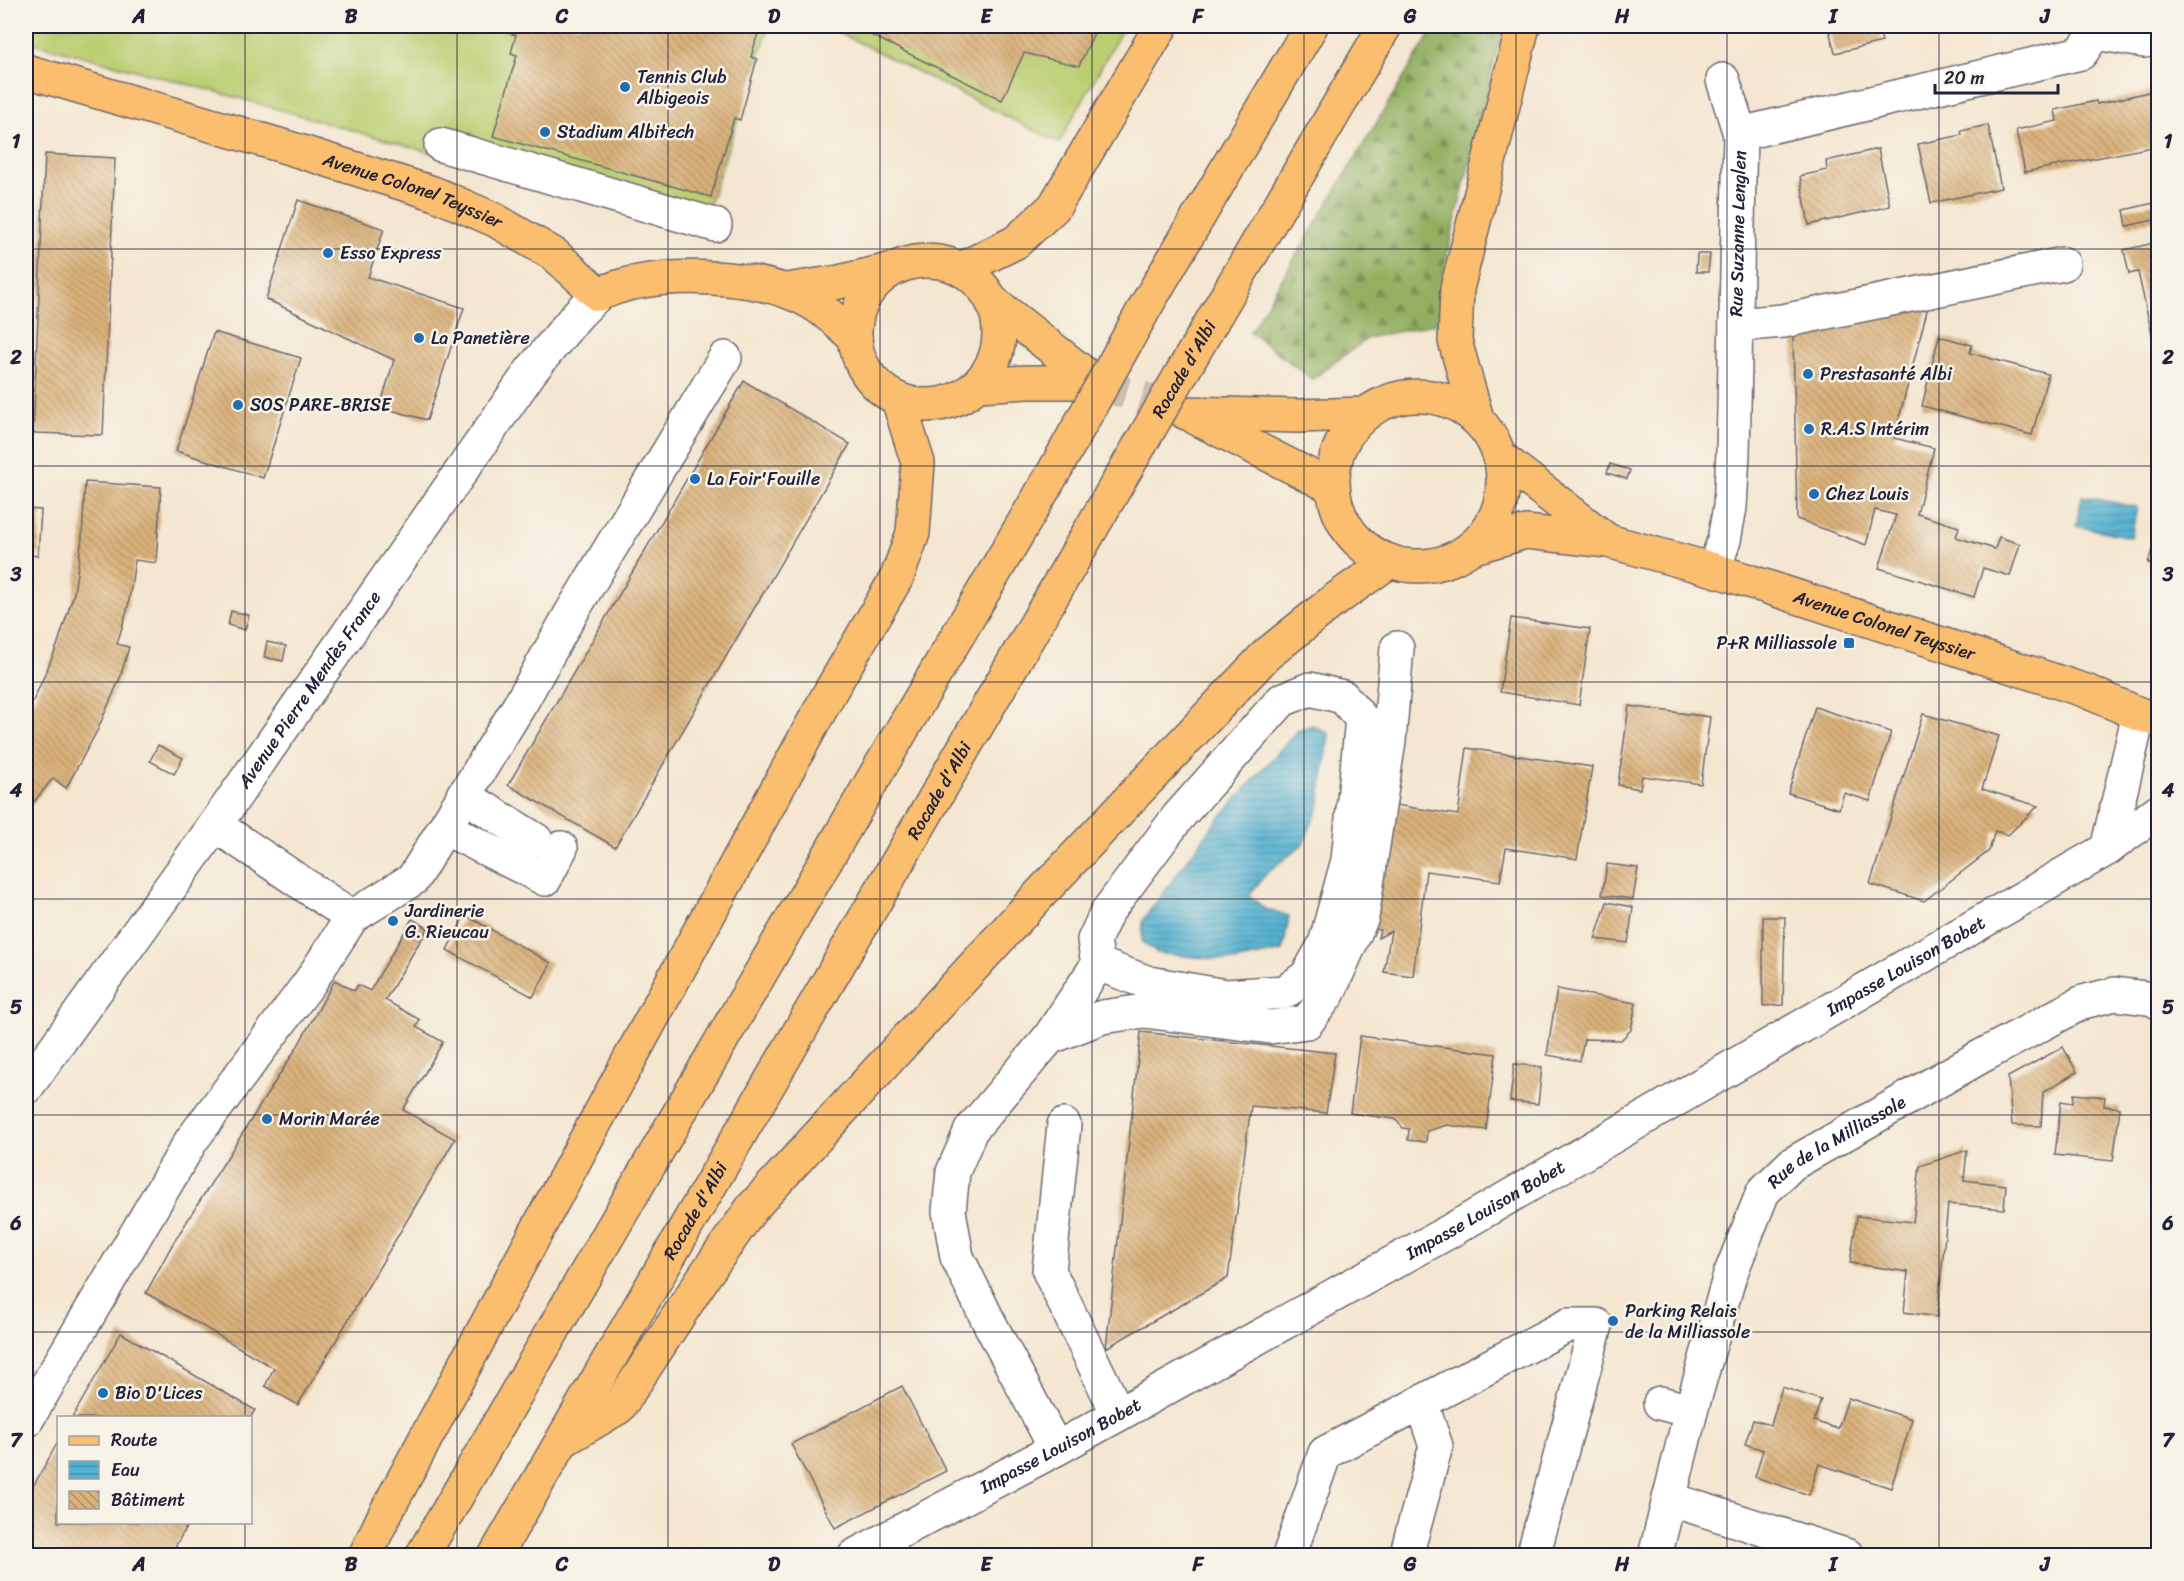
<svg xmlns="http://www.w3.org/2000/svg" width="2184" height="1581" font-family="Sriracha,sans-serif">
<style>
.forest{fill:url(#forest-firs);stroke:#5a694e;stroke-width:1.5}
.pitch{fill:#bacd70;stroke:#6e7856;stroke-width:1.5}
.water{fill:url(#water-rules);stroke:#3b6a86;stroke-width:1.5}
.building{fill:url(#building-back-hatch)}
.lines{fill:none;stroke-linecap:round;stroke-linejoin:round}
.major-tunnel{stroke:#cabfb2;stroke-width:33;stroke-dasharray:33 16;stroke-linecap:butt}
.minor-casing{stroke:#6c676f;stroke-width:36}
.major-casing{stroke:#6c676f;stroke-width:36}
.highway-casing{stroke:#6c676f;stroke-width:36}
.minor{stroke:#fff;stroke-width:33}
.major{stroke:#fabe6e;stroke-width:33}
.highway{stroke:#fabe6e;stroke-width:33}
.highway-bridge-casing{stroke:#6c676f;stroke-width:36;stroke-linecap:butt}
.highway-bridge{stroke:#fabe6e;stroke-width:33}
.grid{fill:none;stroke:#22223b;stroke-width:1.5;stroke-opacity:0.55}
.poi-dot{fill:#1f6fb2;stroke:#f7f3e8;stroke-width:2}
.labels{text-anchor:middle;stroke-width:5;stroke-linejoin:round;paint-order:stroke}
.poi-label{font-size:18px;fill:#22223b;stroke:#f7f3e8;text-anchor:start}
.street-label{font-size:18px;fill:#22223b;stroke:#f7f3e8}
.neatline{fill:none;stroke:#22223b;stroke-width:2}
.grid-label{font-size:20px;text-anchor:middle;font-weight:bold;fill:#22223b}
</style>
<defs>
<pattern id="forest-firs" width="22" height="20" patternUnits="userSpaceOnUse" patternTransform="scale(1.5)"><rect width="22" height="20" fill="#93b062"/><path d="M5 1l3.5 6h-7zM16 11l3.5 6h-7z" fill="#788f52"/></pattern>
<pattern id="water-rules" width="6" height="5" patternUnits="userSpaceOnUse" patternTransform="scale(1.5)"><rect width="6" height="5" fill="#54b1d2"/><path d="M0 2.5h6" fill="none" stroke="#4590ac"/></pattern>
<pattern id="building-back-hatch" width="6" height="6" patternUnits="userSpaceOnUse" patternTransform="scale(1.5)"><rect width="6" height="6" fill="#dab179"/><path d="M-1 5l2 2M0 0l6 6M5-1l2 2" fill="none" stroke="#b09064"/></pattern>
</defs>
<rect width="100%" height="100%" fill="#f7f3e8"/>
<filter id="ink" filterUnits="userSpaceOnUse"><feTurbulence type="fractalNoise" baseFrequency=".0167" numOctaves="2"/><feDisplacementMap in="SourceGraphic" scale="12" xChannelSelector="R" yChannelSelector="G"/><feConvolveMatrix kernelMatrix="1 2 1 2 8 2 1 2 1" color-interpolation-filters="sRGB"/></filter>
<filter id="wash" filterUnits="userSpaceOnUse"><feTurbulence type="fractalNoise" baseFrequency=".008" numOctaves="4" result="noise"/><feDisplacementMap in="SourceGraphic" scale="24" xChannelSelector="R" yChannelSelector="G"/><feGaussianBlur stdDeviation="1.35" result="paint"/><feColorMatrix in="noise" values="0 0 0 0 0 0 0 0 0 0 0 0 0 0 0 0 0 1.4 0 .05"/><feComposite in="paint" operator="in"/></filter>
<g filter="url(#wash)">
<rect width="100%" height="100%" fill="#f4e6d0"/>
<path class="forest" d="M1435 26H1503L1444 267 1438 323 1368 338 1312 379 1250 332Z"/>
<g class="pitch">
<path d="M26 26H769L707 211 477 166 235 97 26 41Z"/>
<path d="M826 26H1124L1059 143Z"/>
</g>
<g class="water">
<path d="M2082 496 2137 507 2131 537 2076 526Z"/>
<path d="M1313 725 1329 734 1319 807 1303 844 1267 873 1249 895 1265 909 1289 916 1283 951 1234 961 1157 953 1142 942 1143 920 1214 824 1298 730Z"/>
</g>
<g id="blocks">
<g class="building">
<path d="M507 26H760L751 57 757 59 740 120 734 118 711 197 493 136 517 55 511 53 516 35 505 32Z"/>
<path d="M853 26H1097L1079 66 1024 53 1002 100Z"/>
<path d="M1828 26H1904L1880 32 1882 42 1835 53Z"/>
<path d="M2157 90 2158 146 2025 172 2016 130 2057 121 2055 110 2096 101 2097 104Z"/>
<path d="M1988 125 2001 188 1931 203 1918 144 1962 135 1961 131Z"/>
<path d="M1878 149 1890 206 1809 225 1800 176 1827 170 1826 161Z"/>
<path d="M45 154 115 158 103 435 33 433Z"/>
<path d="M298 200 384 229 368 277 464 308 427 420 380 407 394 360 266 299Z"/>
<path d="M2158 202V219L2127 226 2124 210Z"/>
<path d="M2158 242V357H2157L2138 272 2129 274 2124 250Z"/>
<path d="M1697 254H1710L1708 272H1696Z"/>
<path d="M1929 303 1894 438 1934 448 1917 514 1959 527 1956 537 1995 549 1999 537 2020 544 2010 576 1983 568 1974 597 1879 568 1896 515 1875 510 1866 545 1797 519 1793 333Z"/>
<path d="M214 332 301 358 263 478 176 451Z"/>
<path d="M1939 336 1972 345 1970 353 2048 374 2032 435 1922 406Z"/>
<path d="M744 381 850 444 615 847 508 785Z"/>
<path d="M1610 464 1630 470 1627 479 1607 473Z"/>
<path d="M85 482 161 487 156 563 135 560 128 607 117 644 129 647 120 678 97 731 66 788 53 778 26 812V714L35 697 57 646 74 593 82 538Z"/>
<path d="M26 509 41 510 38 556 26 554Z"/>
<path d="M2158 530V566L2148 563Z"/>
<path d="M26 581 33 582 28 606 26 605Z"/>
<path d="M231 611 249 615 245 630 228 625Z"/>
<path d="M1511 618 1590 629 1579 705 1500 692Z"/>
<path d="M267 642 286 646 283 661 264 657Z"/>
<path d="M1629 706 1710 717 1701 784 1642 776 1640 789 1618 785Z"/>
<path d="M1815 707 1891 732 1870 801 1844 793 1839 809 1788 793Z"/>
<path d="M1923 714 1999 736 1982 789 2038 806 2008 835 1995 831 1989 851 1924 901 1870 884Z"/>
<path d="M158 745 183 758 174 774 150 761Z"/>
<path d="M1467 748 1592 767 1577 859 1506 848 1500 881 1426 871 1413 976 1384 972 1391 931 1378 938 1380 930 1372 929 1390 804 1458 815Z"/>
<path d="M1607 864 1638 868 1633 899 1602 895Z"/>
<path d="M1607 902 1633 907 1628 943 1595 939Z"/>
<path d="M465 915 551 963 533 997 447 950Z"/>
<path d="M1763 917H1785L1783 1005 1763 1006Z"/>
<path d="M412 919 428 928 385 1000 420 1020 416 1027 443 1042 403 1110 455 1139 298 1405 265 1386 274 1368 146 1293 172 1245 297 1047 335 980 354 991 358 985 370 991Z"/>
<path d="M1557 989 1636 1003 1631 1030 1621 1040 1584 1039 1580 1061 1547 1055Z"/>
<path d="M1141 1032 1335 1053 1326 1113 1251 1106 1228 1278 1106 1348Z"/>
<path d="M1360 1036 1496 1054 1486 1130 1447 1125 1427 1131 1426 1142 1408 1140 1409 1129 1403 1128 1395 1119 1350 1113Z"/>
<path d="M2063 1047 2077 1072 2043 1092 2041 1126 2012 1125 2008 1077Z"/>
<path d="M1514 1064 1542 1067 1538 1104 1510 1101Z"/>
<path d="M2074 1094 2105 1097 2104 1106 2120 1108 2113 1161 2055 1155 2061 1101 2073 1103Z"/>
<path d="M1967 1150 1964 1180 2006 1185 2004 1209 1948 1204 1937 1317 1904 1312 1908 1272 1850 1263 1857 1216 1913 1222 1920 1166Z"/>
<path d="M121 1333 255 1410 250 1418H72Z"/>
<path d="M902 1386 946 1471 835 1528 791 1444Z"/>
<path d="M1782 1387 1821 1400 1814 1421 1838 1429 1848 1398 1912 1419 1891 1488 1819 1464 1809 1495 1755 1477 1763 1450 1745 1444 1753 1420 1771 1425Z"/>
<path d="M58 1442V1522H189L170 1556H26V1499Z"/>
</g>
</g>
</g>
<g filter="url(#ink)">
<use href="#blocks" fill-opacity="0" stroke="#6c676f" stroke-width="1.5"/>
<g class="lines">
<path class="major-tunnel" d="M1095 382 1186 413"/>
<g class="minor-casing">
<g id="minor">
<path d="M2095 33 2144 41 2158 38"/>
<path d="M1723 80 1740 134"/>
<path d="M441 145 715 225"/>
<path d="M1736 325 1783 321 2063 264"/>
<path id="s1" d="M1718 571 1719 555 1724 540 1730 507 1733 453 1740 134 2081 53 2095 33 2096 26"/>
<path d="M463 795 536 840"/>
<path d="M445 828 545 879 561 848"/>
<path d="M2107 849 2139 714"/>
<path d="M352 917 413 879 522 701 570 615 725 358"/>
<path d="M1049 1038 1098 964 1149 983 1226 996 1285 992 1307 976 1325 944 1348 860 1362 719 1343 697 1310 689 1282 700 1178 817 1107 912 1094 940 1098 964"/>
<path id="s2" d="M26 1088 215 825 531 371 578 314 598 294"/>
<path d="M1064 1125 1049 1271 1118 1414"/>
<path d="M1660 1403 1691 1411"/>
<path d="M26 1421 191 1141 310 982 352 917 215 825"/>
<path d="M1056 1449 989 1322 957 1257 949 1211 953 1172 971 1130 1049 1038 1102 1017 1144 1011 1270 1027 1307 1022 1328 994 1362 917 1389 741 1397 648"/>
<path d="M1669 1499 1848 1556"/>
<path id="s3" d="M854 1556 1056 1449 1450 1231 2107 849 2158 811"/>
<path d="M1289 1556 1325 1453 1568 1325H1596L1533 1556"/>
<path d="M1406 1556 1436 1446 1421 1402"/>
<path id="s4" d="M1655 1556 1691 1411 1730 1275 1763 1192 1792 1164 1980 1057 2083 1002 2115 994 2154 999 2158 1002"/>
</g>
</g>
<g class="major-casing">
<g id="major">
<path id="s5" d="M26 71 286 147 433 193 495 220 555 255 598 294C610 290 621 285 633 283 684 272 767 276 812 303 828 312 841 326 855 338"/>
<circle cx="927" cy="333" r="72"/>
<path d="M786 290 839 282 893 269"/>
<path d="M993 302 1095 382"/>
<path d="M978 385 1027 382H1095"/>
<circle cx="1418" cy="481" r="85"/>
<path d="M1186 413 1297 416 1364 414"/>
<path d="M1196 418 1332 487"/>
<path d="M1500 457 1608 541"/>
<path id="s6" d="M1471 548 1526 532 1608 541 1718 571 2086 691 2139 714 2158 720"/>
</g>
</g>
<g class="highway-casing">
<g id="highway">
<path d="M961 269 1016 242 1054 207 1161 26"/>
<path d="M1147 304 1311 26"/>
<path d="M1212 321 1385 26"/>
<path d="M1477 419 1455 341 1457 289 1523 26"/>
<path d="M562 1441 619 1407 705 1275 752 1208 1040 894 1266 655 1332 602 1390 561"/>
<path d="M365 1556 384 1516 578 1154 830 692 897 577 913 533 918 463 898 399"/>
<path d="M422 1556 879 769 1056 468"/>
<path id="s7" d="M495 1556 1116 486"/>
</g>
</g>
<use href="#minor" class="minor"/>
<use href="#major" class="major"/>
<use href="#highway" class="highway"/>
<g class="highway-bridge-casing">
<g id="highway-bridge">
<path d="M1056 468 1147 304"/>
<path id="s8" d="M1116 486 1212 321"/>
</g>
</g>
<use href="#highway-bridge" class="highway-bridge"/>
</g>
</g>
<path class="grid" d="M245 26V1418M457 26V1556M668 26V1556M880 26V1556M1092 26V1556M1304 26V1556M1516 26V1556M1727 26V1556M1939 26V1556M26 249H2158M26 466H2158M26 682H2158M26 899H2158M26 1115H2158M26 1332H2158M245 1522V1556"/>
<g class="poi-dot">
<circle cx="625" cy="87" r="6"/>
<circle cx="545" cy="132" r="6"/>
<circle cx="328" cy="253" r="6"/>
<circle cx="419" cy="338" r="6"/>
<circle cx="1808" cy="374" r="6"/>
<circle cx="238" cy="405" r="6"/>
<circle cx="1809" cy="429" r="6"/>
<circle cx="695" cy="479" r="6"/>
<circle cx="1814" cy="494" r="6"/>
<rect x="1843" y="637" width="12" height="12" rx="3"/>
<circle cx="393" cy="921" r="6"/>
<circle cx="267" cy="1119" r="6"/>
<circle cx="1613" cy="1321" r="6"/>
<circle cx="103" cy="1393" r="6"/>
</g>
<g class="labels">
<g class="poi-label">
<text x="637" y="83">Tennis Club<tspan x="637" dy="21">Albigeois</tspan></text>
<text x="557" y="138">Stadium Albitech</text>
<text x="340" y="259">Esso Express</text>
<text x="431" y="344">La Panetière</text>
<text x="1820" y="380">Prestasanté Albi</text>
<text x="250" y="411">SOS PARE-BRISE</text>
<text x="1821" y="435">R.A.S Intérim</text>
<text x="707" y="485">La Foir'Fouille</text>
<text x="1826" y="500">Chez Louis</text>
<text x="1837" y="649" text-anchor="end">P+R Milliassole</text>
<text x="405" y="917">Jardinerie<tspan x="405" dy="21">G. Rieucau</tspan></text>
<text x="279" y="1125">Morin Marée</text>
<text x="1625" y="1317">Parking Relais<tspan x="1625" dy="21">de la Milliassole</tspan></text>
<text x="115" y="1399">Bio D'Lices</text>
</g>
<g class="street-label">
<text dy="6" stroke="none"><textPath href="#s5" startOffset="405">Avenue Colonel Teyssier</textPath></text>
<text dy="6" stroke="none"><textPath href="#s1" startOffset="339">Rue Suzanne Lenglen</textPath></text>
<text dy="6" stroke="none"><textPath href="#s8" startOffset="135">Rocade d'Albi</textPath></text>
<text dy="6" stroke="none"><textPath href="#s6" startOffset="429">Avenue Colonel Teyssier</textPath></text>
<text dy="6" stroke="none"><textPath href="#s2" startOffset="489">Avenue Pierre Mendès France</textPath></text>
<text dy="6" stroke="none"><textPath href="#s7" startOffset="885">Rocade d'Albi</textPath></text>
<text dy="6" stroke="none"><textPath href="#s3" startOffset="1206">Impasse Louison Bobet</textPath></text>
<text dy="6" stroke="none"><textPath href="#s4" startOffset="470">Rue de la Milliassole</textPath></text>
<text dy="6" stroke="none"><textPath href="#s3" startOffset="720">Impasse Louison Bobet</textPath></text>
<text dy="6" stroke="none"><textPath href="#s7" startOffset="399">Rocade d'Albi</textPath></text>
<text dy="6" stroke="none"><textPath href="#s3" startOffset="234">Impasse Louison Bobet</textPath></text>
</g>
</g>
<rect width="2184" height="1581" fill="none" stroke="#f7f3e8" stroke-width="66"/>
<rect x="57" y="1416" width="195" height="108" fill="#f7f3e8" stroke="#a29fa3" stroke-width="1.5"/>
<rect x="69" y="1436" width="30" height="9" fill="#fabe6e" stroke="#a29fa3" stroke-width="1.5"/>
<text x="111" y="1446" font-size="18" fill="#22223b">Route</text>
<rect x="69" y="1461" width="30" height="18" fill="url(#water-rules)" stroke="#a29fa3" stroke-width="1.5"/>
<text x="111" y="1476" font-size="18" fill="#22223b">Eau</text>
<rect x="69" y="1491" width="30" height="18" fill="url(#building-back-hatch)" stroke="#a29fa3" stroke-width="1.5"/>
<text x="111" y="1506" font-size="18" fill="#22223b">Bâtiment</text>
<path d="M1935 84v9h123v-9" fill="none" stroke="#22223b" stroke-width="3"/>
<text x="1944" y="84" font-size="18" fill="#22223b" stroke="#f7f3e8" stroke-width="4.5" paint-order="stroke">20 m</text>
<rect x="33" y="33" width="2118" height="1515" class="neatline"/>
<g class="grid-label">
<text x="139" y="23">A</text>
<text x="351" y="23">B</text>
<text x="562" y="23">C</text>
<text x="774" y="23">D</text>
<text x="986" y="23">E</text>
<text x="1198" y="23">F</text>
<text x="1410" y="23">G</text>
<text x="1622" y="23">H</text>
<text x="1833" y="23">I</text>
<text x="2045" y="23">J</text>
<text x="16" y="148">1</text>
<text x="2168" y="148">1</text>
<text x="16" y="364">2</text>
<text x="2168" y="364">2</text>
<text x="16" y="581">3</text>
<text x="2168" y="581">3</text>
<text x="16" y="797">4</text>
<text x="2168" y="797">4</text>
<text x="16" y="1014">5</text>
<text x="2168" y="1014">5</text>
<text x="16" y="1230">6</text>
<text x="2168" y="1230">6</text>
<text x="16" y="1447">7</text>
<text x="2168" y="1447">7</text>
<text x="139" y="1571">A</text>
<text x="351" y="1571">B</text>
<text x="562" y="1571">C</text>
<text x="774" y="1571">D</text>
<text x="986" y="1571">E</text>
<text x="1198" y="1571">F</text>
<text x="1410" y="1571">G</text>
<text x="1622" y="1571">H</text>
<text x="1833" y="1571">I</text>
<text x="2045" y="1571">J</text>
</g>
</svg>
